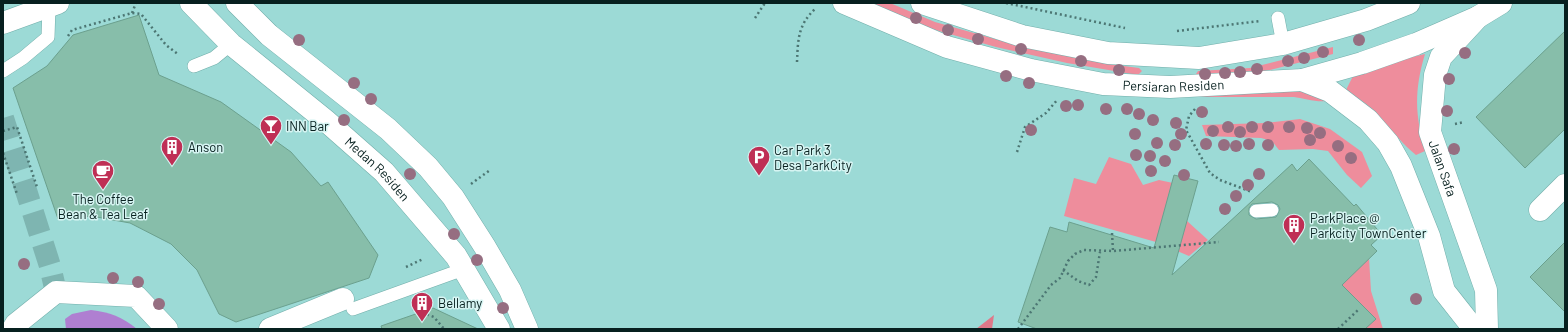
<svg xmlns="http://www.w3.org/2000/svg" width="1568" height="332" font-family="Barlow,sans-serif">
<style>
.green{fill:#ee8d9c}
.forest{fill:#df7889}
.water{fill:#af7fd1}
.building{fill:#87beaa;stroke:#6ba08e;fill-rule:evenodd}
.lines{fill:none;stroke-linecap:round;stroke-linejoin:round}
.street-tunnel{stroke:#7eb5b1;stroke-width:22;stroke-dasharray:22 11;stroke-linecap:butt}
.lane-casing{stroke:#71aeaa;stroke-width:14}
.street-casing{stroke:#71aeaa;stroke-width:23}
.secondary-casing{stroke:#71aeaa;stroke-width:23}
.path{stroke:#4c7673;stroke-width:2.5;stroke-dasharray:2 3;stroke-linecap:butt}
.lane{stroke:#fff;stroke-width:13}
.street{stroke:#fff;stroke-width:22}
.secondary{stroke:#fff;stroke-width:22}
.tree{fill:#966e81}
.labels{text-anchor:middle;stroke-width:3;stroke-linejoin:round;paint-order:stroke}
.street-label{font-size:13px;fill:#07201f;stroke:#d6f4f2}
.poi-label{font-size:13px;fill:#07201f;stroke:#d6f4f2;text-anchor:start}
</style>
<rect width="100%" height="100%" fill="#9cdad6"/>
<g class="green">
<path d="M869 3H890L935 22 1020 46 1109 64 1139 68 1142 71 1138 75 1067 63 996 47 932 29Z"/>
<path d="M1333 47V54L1254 74 1197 76 1196 74 1198 71 1250 68Z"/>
<path d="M1425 54C1414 91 1415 114 1425 151L1416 155C1391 135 1376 103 1345 92L1353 76 1391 62Z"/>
<path d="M1294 88 1329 100C1322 104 1303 98 1294 97H1177Z"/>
<path d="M1300 119 1330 129 1362 152 1372 176 1361 188 1347 175 1328 151 1313 149 1279 150 1272 141 1261 138 1206 136 1202 125 1265 123Z"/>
<path d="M1109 157 1131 164 1143 185 1159 180 1173 183 1187 221 1208 240 1189 256 1156 242 1064 216 1074 178 1096 184Z"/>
<path d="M1369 258 1371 291 1383 329H1293Z"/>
</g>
<path class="forest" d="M994 315 992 329H976Z"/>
<path class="water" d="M91 310C110 312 122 317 137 329H66L65 319 72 314Z"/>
<g class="building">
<path d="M139 15 159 75 221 102 291 152 321 186 328 182 378 255 369 278 236 322 219 314 197 270 171 244 130 223 91 216 58 219 13 88 47 66 73 35Z"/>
<path d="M1565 31V129L1525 168 1476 117Z"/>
<path d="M1309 159 1354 206 1356 204 1382 235 1371 245 1377 251 1342 285 1376 319 1365 329H1037L1018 322 1050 227 1067 232 1069 222 1154 248 1174 175 1198 181 1172 275 1292 164 1297 171ZM1272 202 1278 205 1280 209 1276 217 1256 219 1249 215V208L1252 204Z"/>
<path d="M1565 242V312L1530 277Z"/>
<path d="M433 308 478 329H382L381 326Z"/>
</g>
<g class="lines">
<path class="street-tunnel" d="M3 118 50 266 56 292"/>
<g class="lane-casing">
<g id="lane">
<path d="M1278 18 1283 44"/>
<path d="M194 66 214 58 231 44"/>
<path d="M3 71 23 58 48 37 49 7"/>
<path d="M1256 211 1272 210"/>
<path d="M353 309 464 269"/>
</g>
</g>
<g class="street-casing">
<g id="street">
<path id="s1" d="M191 3 231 44 325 120 384 172 456 256 499 329"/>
<path d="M237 3 269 35 388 129 428 167 453 197 485 247 510 290 527 329"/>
<path id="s2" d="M1478 17 1441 57 1435 75 1430 132 1486 290 1487 329"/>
<path d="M1302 80 1330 91 1368 120 1388 143 1401 166 1429 236 1444 291 1474 329"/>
<path d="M1540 210 1565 185"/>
<path d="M13 329 16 324 56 292 136 296 167 329"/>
<path d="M270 329 343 299"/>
</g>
</g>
<g class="secondary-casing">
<g id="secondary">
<path id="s3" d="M844 3 947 47 1031 70 1103 84 1170 87 1302 80 1362 63 1416 44 1478 17 1501 3"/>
<path d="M922 3 1022 36 1108 53 1199 58 1283 44 1366 20 1409 3"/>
<path d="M3 23 58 3"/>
</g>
</g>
<g class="path">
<path d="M1006 3 1125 28"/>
<path d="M132 13 136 3"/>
<path d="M755 18 765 3"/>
<path d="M1177 31 1260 21"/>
<path d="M68 36 72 30 132 13 141 14 166 45 179 55"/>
<path d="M797 62C798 39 798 25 815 9"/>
<path d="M1195 109 1189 116 1186 130 1210 173 1220 180 1252 192"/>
<path d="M1455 124 1464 122"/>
<path d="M3 131 17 127 37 187"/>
<path d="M1017 152 1025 127 1046 113 1058 99"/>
<path d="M3 153 17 194"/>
<path d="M471 184 490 170"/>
<path d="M1112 233 1113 251"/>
<path d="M406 267 423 259"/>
<path d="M1063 270 1078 281 1089 285 1096 277 1100 252"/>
<path d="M413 309 434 317 444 329"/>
<path d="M1018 329 1051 285 1060 278 1068 261 1075 254 1084 250 1113 251 1219 242"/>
<path d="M1338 329 1358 310"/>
</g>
<use href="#lane" class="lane"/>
<use href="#street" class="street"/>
<use href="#secondary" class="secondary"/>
</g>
<g class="tree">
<circle cx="916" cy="18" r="6"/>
<circle cx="948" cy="30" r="6"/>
<circle cx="978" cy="39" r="6"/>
<circle cx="299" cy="40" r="6"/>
<circle cx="1359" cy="40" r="6"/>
<circle cx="1021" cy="49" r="6"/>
<circle cx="1323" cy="52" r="6"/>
<circle cx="1465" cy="53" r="6"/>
<circle cx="1304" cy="58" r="6"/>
<circle cx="1081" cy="61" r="6"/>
<circle cx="1288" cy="61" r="6"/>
<circle cx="1257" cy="69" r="6"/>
<circle cx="1119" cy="70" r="6"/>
<circle cx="1240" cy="72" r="6"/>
<circle cx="1225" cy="73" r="6"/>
<circle cx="1205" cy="74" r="6"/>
<circle cx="1006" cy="76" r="6"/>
<circle cx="1449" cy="79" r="6"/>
<circle cx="354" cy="83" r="6"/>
<circle cx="1029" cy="83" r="6"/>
<circle cx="371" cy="99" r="6"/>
<circle cx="1078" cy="105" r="6"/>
<circle cx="1066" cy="106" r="6"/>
<circle cx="1106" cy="109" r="6"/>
<circle cx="1127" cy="109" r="6"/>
<circle cx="1447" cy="111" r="6"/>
<circle cx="1202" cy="112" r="6"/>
<circle cx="1139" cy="114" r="6"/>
<circle cx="344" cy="120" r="6"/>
<circle cx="1153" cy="120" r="6"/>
<circle cx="1176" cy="123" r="6"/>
<circle cx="1228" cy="127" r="6"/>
<circle cx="1252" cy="127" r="6"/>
<circle cx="1268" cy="127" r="6"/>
<circle cx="1289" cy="127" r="6"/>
<circle cx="1307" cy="128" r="6"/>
<circle cx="1031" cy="130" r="6"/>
<circle cx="1213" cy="131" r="6"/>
<circle cx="1240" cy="132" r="6"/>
<circle cx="1320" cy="133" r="6"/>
<circle cx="1135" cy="134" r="6"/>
<circle cx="1181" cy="134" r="6"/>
<circle cx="1310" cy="140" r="6"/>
<circle cx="1157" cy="143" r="6"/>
<circle cx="1206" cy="144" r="6"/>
<circle cx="1249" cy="144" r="6"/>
<circle cx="1175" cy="145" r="6"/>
<circle cx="1224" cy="145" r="6"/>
<circle cx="1268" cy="145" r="6"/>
<circle cx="1236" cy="146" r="6"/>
<circle cx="1338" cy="146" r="6"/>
<circle cx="1454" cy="149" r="6"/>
<circle cx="1136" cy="155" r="6"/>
<circle cx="1150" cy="156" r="6"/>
<circle cx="1351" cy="158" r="6"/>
<circle cx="1165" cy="161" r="6"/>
<circle cx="1151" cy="171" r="6"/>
<circle cx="410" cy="174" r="6"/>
<circle cx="1259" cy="174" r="6"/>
<circle cx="1184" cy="175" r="6"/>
<circle cx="1248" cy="185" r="6"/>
<circle cx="1236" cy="196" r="6"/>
<circle cx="1225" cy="209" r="6"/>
<circle cx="454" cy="234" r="6"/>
<circle cx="477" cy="260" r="6"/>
<circle cx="24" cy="264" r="6"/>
<circle cx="113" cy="278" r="6"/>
<circle cx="138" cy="282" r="6"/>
<circle cx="1416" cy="299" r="6"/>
<circle cx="159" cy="304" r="6"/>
<circle cx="503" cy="308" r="6"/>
</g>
<defs>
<g id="bar-pin" transform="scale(1.15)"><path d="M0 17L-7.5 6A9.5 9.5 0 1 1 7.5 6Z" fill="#bf2f55" stroke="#d6f4f2"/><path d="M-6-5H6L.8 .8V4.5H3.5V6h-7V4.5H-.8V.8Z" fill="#fff"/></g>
<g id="building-pin" transform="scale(1.15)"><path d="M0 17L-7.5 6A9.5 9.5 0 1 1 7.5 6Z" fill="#bf2f55" stroke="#d6f4f2"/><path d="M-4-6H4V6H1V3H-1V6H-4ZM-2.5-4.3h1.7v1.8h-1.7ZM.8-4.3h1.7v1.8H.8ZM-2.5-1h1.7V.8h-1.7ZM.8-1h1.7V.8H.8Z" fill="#fff"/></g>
<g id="parking-pin" transform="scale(1.15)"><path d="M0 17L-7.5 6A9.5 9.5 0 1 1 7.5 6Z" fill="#bf2f55" stroke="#d6f4f2"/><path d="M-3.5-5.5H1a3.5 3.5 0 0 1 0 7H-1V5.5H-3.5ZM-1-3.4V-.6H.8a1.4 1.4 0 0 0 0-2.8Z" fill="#fff"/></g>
<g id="cafe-pin" transform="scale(1.15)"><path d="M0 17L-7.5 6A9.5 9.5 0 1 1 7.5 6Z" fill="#bf2f55" stroke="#d6f4f2"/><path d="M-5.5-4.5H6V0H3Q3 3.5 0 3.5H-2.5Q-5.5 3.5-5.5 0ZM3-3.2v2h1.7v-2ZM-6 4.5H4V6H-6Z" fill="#fff"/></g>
</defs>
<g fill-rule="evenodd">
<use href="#bar-pin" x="271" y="126"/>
<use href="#building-pin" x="172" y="147"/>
<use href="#parking-pin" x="759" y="157"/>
<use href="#cafe-pin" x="103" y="171"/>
<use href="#building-pin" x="1294" y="225"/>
<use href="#building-pin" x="422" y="303"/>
</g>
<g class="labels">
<g class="street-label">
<text dy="5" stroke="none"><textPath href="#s3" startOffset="343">Persiaran Residen</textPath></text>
<text dy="5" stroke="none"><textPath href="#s2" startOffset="169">Jalan Safa</textPath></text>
<text dy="5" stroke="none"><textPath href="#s1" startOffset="250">Medan Residen</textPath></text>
</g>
<g class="poi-label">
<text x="286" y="131">INN Bar</text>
<text x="188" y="152">Anson</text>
<text x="774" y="155">Car Park 3<tspan x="774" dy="15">Desa ParkCity</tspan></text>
<text x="103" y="204" text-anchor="middle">The Coffee<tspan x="103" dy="15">Bean &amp; Tea Leaf</tspan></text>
<text x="1310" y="223">ParkPlace @<tspan x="1310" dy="15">Parkcity TownCenter</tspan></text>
<text x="438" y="308">Bellamy</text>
</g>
</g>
<rect width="1568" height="332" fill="none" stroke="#07201f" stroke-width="8"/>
</svg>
